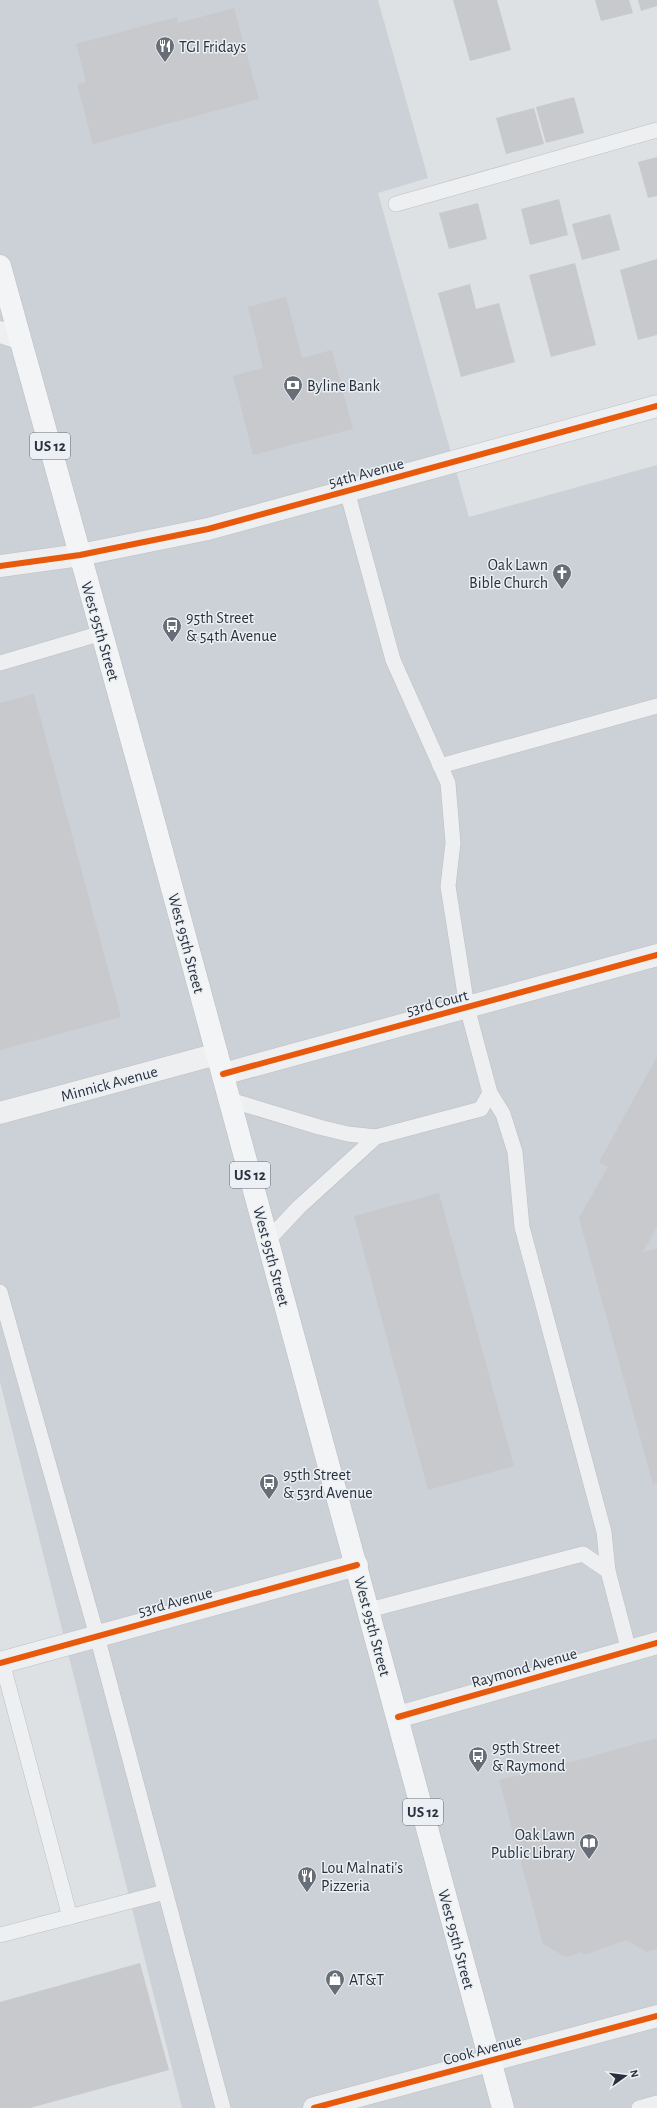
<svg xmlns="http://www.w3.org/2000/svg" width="657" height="2108" font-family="'Alegreya Sans',sans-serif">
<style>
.built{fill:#ccd1d7}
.building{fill:#c7c9cc}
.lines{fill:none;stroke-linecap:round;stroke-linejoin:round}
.service-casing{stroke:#bdbfc2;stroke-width:16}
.minor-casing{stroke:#bdbfc2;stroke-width:23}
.primary-casing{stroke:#bbbec1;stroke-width:23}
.service{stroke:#eeeff1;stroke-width:15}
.minor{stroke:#eeeff1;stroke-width:22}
.primary{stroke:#f2f4f5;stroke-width:22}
.cycleway-casing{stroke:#ecf0f4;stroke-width:8}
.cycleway{stroke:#e8590c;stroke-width:6}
.labels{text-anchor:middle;stroke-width:3;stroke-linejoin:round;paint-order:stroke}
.shield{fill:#ecf0f4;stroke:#626a73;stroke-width:1}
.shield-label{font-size:15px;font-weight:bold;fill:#27303c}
.poi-label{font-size:16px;fill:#27303c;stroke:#ecf0f4;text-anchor:start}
.street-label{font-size:16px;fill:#27303c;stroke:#ecf0f4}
</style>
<rect width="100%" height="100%" fill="#dee1e4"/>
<path class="built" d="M0 0H378L428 178 378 193 469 517 657 465V2108H182L0 1382Z"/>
<g class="building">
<path d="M453 0H497L511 50 470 61Z"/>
<path d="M595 0H629L633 13 601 21Z"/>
<path d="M638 0H657V6L641 11Z"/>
<path d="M234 8 259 99 93 144 77 84 86 82 76 44 177 17 178 23Z"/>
<path d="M574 97 584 133 546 143 536 107Z"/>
<path d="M534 108 544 144 506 154 496 118Z"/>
<path d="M657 157V196L648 198 638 162Z"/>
<path d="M559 199 568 235 530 245 521 209Z"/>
<path d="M478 203 487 239 449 249 439 213Z"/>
<path d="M610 214 620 250 582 260 572 224Z"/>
<path d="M657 259V335L638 340 620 270Z"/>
<path d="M575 263 596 345 551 357 529 275Z"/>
<path d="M470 284 476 309 499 303 515 362 461 377 438 293Z"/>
<path d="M286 297 302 358 332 350 353 429 253 455 233 376 263 368 248 307Z"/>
<path d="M34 694 121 1017 0 1050V703Z"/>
<path d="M657 1057V1226L643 1252 657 1248V1483L653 1484 579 1218 608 1167 599 1162Z"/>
<path d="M439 1193 514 1466 428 1490 354 1216Z"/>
<path d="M657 1738V1949L647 1952 626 1940 584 1955 582 1952 566 1957 543 1944 499 1780 531 1772 530 1768 552 1762 554 1767Z"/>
<path d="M140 1963 169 2070 30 2108H0V2002Z"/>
</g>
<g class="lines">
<g class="service-casing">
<g id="service">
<path d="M396 204 657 130"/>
<path d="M0 663 102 633"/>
<path d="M440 766 657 706"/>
<path d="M490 1093 503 1114 515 1152 522 1227 604 1532 608 1571"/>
<path d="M230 1100 319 1127 348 1134 376 1137 481 1109 490 1093 467 1007 448 886 453 843 448 783 393 660 347 491"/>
<path d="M268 1240 299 1207 376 1137"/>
<path d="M0 1292 97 1636 223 2108"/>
<path d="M369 1610 583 1554 608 1571 629 1651"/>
<path d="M2 1662 70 1917"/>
<path d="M0 1935 165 1892"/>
<path d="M639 2108 657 2103"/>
</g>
</g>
<g class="minor-casing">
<g id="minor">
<path d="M0 332 19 338"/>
<path d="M0 566 80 555 208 529 657 406"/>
<path d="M223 1074 657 955"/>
<path d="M0 1113 217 1054"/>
<path d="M0 1663 357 1565"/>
<path d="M398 1717 657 1643"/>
<path d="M314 2108 657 2016"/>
</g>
</g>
<g class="primary-casing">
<path id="primary" d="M0 266 144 785 503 2108"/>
</g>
<use href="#service" class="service"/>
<use href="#minor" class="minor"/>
<use href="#primary" class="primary"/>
<g class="cycleway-casing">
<g id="cycleway">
<path d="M0 566 80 555 208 529 657 406"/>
<path d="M223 1074 657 955"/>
<path d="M0 1663 357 1565"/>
<path d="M398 1717 657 1643"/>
<path d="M314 2108 657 2016"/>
</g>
</g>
<use href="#cycleway" class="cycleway"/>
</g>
<defs>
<g id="restaurant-pin" transform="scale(1)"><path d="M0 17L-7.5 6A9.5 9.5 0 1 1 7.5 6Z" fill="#676e77" stroke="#ecf0f4"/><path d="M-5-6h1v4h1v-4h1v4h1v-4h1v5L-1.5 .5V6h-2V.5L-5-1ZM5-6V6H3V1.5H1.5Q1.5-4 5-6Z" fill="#fff"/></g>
<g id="bank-pin" transform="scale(1)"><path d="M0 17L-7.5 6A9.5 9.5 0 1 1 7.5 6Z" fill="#676e77" stroke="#ecf0f4"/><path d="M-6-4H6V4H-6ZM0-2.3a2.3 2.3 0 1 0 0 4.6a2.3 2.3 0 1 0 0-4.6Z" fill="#fff"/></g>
<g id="church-pin" transform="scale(1)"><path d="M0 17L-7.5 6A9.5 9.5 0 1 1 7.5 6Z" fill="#676e77" stroke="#ecf0f4"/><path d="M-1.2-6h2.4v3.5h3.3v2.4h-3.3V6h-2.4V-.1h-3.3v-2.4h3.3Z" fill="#fff"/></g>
<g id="bus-pin" transform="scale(1)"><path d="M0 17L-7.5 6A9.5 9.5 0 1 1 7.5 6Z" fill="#676e77" stroke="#ecf0f4"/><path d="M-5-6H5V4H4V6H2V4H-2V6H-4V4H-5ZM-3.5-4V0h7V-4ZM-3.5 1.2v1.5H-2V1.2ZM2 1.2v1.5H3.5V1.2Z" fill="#fff"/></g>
<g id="library-pin" transform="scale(1)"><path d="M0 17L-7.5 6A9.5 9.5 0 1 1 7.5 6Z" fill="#676e77" stroke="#ecf0f4"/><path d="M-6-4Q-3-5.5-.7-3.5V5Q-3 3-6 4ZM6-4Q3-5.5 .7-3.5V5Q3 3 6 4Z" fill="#fff"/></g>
<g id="shop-pin" transform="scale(1)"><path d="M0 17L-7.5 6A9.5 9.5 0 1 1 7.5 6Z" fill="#676e77" stroke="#ecf0f4"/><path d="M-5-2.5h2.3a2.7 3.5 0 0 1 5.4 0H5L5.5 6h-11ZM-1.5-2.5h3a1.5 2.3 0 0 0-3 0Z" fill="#fff"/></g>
</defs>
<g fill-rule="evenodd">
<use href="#restaurant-pin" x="165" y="46"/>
<use href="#bank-pin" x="293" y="385"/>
<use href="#church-pin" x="562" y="573"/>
<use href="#bus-pin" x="172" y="626"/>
<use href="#bus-pin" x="269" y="1483"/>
<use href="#bus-pin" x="478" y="1756"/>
<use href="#library-pin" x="589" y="1843"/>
<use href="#restaurant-pin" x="307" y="1876"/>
<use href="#shop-pin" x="335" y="1979"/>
</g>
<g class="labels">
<g class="shield">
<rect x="30" y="433" width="40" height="26" rx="3"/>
<rect x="230" y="1162" width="40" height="26" rx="3"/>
<rect x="403" y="1799" width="40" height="26" rx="3"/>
</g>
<g class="shield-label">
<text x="50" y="451">US 12</text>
<text x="250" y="1180">US 12</text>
<text x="423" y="1817">US 12</text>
</g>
<g class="poi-label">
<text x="179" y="52">TGI Fridays</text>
<text x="307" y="391">Byline Bank</text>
<text x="548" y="570" text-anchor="end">Oak Lawn<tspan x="548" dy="18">Bible Church</tspan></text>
<text x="186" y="623">95th Street<tspan x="186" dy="18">&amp; 54th Avenue</tspan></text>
<text x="283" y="1480">95th Street<tspan x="283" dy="18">&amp; 53rd Avenue</tspan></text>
<text x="492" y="1753">95th Street<tspan x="492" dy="18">&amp; Raymond</tspan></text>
<text x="575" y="1840" text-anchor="end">Oak Lawn<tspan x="575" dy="18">Public Library</tspan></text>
<text x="321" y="1873">Lou Malnati's<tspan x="321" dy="18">Pizzeria</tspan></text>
<text x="349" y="1985">AT&amp;T</text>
</g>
<g class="street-label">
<text transform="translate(366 472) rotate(-15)" y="6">54th Avenue</text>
<text transform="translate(101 631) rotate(74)" y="6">West 95th Street</text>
<text transform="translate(187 943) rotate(75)" y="6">West 95th Street</text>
<text transform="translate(437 1002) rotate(-15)" y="6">53rd Court</text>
<text transform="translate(109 1083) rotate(-15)" y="6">Minnick Avenue</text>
<text transform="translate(272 1256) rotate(75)" y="6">West 95th Street</text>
<text transform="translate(175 1601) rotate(-15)" y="6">53rd Avenue</text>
<text transform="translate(373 1626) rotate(75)" y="6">West 95th Street</text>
<text transform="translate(524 1667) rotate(-16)" y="6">Raymond Avenue</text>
<text transform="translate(457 1939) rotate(75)" y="6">West 95th Street</text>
<text transform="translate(482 2049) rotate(-15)" y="6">Cook Avenue</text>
</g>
</g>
<g transform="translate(625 2076) rotate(76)" stroke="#ecf0f4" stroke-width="3" paint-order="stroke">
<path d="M0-3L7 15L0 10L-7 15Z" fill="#27303c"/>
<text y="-6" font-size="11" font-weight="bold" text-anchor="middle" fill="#27303c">N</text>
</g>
</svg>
